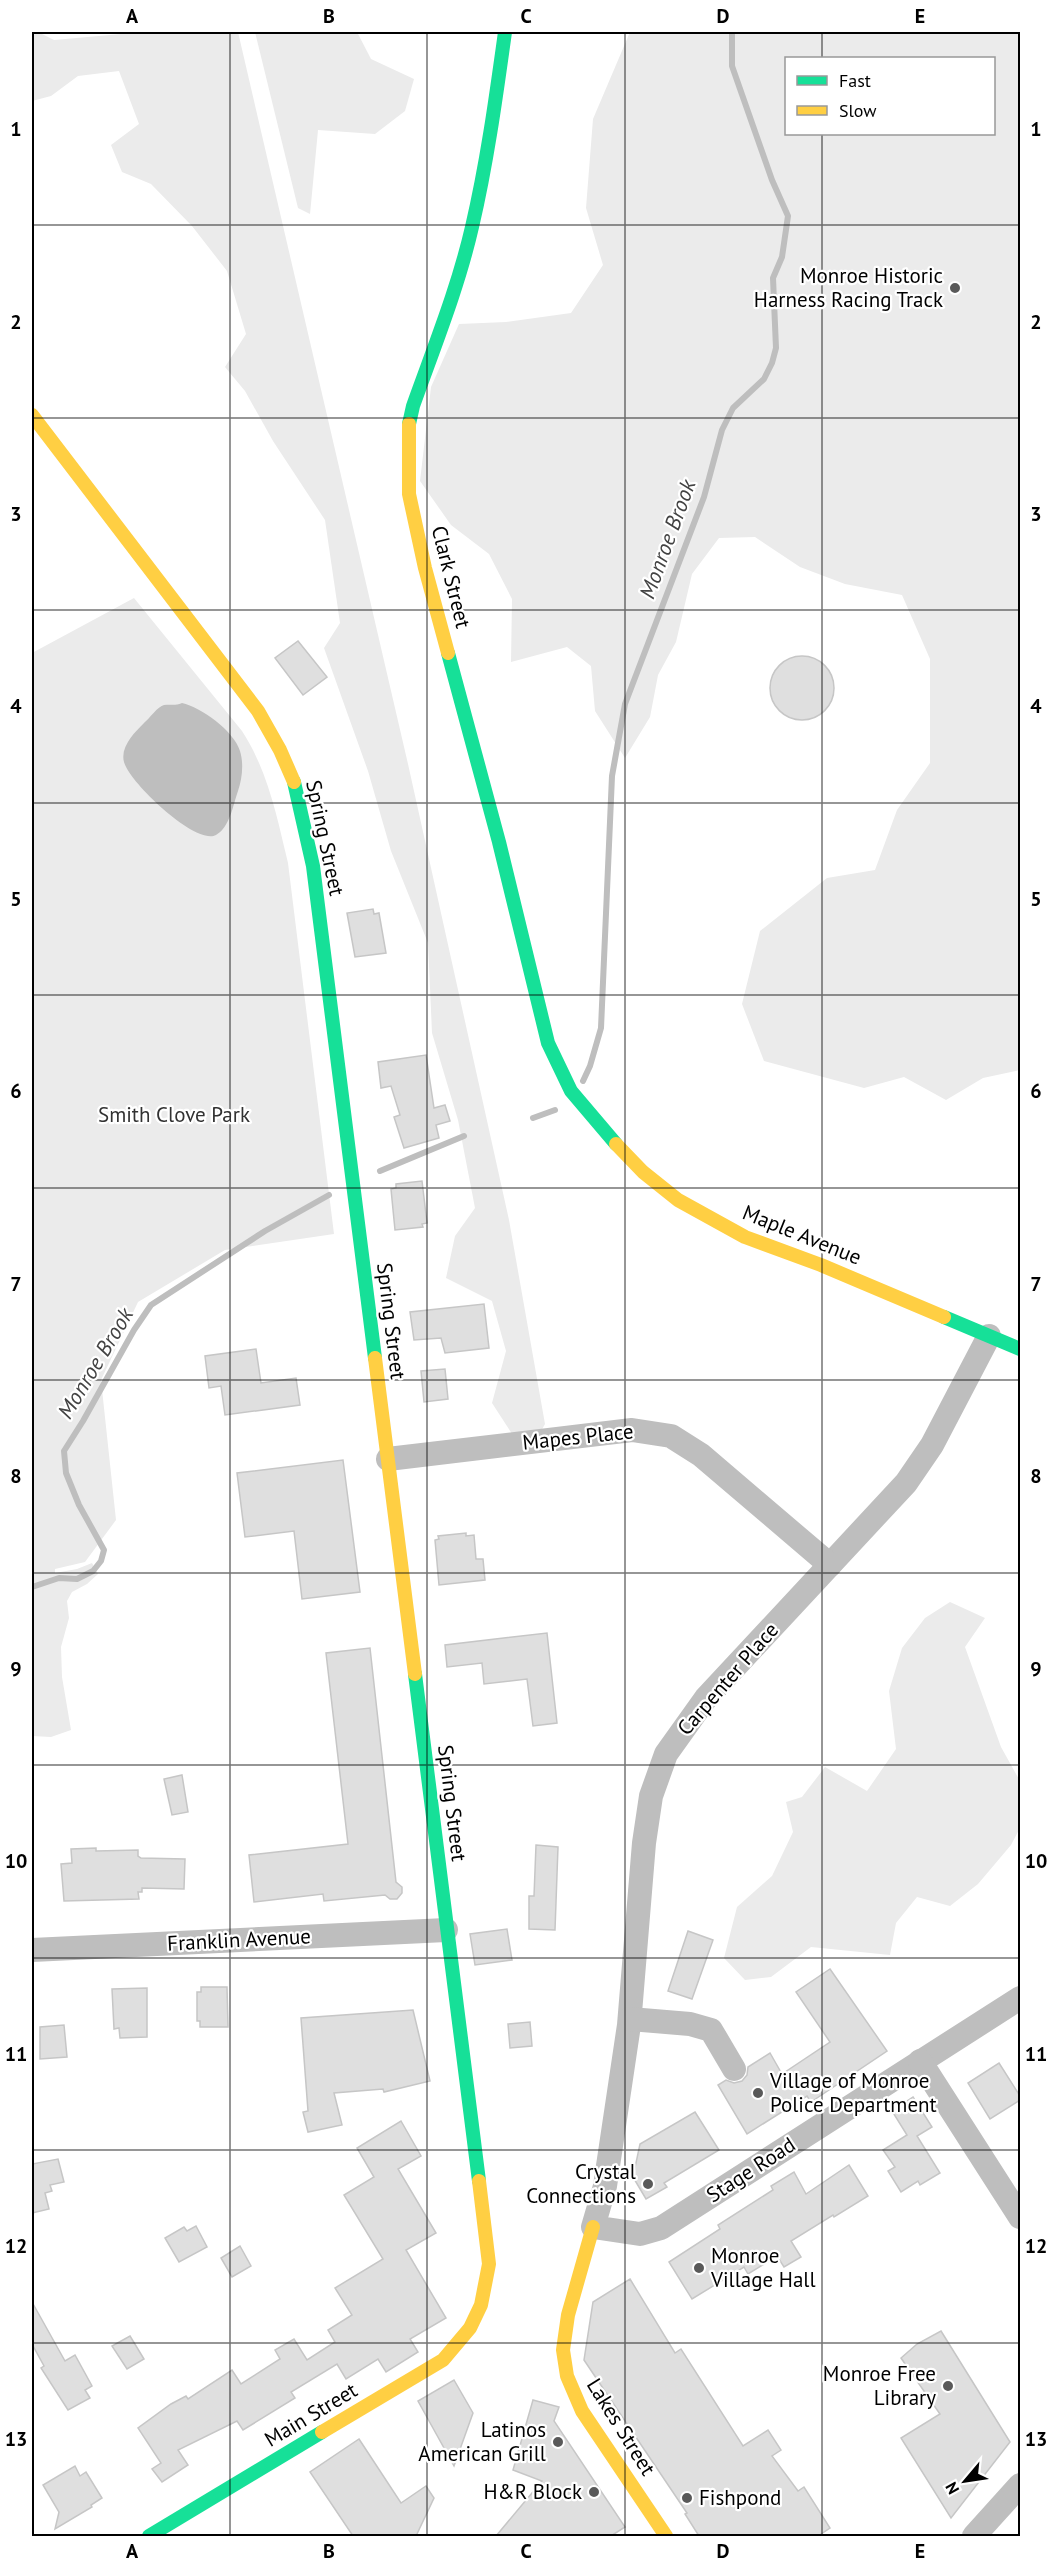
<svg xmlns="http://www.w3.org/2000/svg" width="1052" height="2568" font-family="'PT Sans',sans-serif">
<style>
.green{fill:#ebebeb;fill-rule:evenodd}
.water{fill:#bebebe}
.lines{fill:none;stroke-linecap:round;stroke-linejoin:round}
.stream{stroke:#bebebe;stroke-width:6}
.building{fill:#dfdfdf;stroke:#c6c6c6;stroke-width:1.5}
.street{stroke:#bebebe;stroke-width:24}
.fast{stroke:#16e098;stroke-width:14}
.slow{stroke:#ffcf43;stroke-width:14}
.grid{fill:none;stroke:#000;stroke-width:1.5;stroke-opacity:0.55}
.poi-dot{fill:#595959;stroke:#fff;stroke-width:2}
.labels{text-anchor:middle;stroke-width:4.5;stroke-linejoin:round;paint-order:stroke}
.poi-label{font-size:21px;fill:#000;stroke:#fff;text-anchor:end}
.street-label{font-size:21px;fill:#000;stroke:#fff}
.park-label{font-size:21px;fill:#323232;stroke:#fff}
.water-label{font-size:22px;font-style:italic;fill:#434343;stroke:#fff}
.neatline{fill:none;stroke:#000;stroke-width:2}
.grid-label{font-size:20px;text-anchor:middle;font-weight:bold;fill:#000}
</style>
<rect width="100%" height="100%" fill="#fff"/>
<g class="green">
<path d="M32 32H38L54 40 121 34 122 32H238L408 764 509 1220 545 1424 540 1433 514 1437 492 1403 506 1351 492 1301 446 1278 455 1236 475 1208 458 1120 432 1033 428 943 391 851 368 771 324 648 340 623 325 520 273 441 245 391 225 367 246 334 227 271 192 226 151 184 122 172 111 145 139 124 119 71 78 76 51 96 32 101Z"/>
<path d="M255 32H357L371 59 414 79 405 111 375 134 318 130 310 214 298 208Z"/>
<path d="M630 32H1020V1070L983 1078 946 1100 904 1077 864 1088 764 1061 742 1004 760 931 827 878 875 870 897 810 930 763V659L902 595 845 584 800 567 755 537 719 538 692 574 676 642 658 675 650 717 625 758 595 711 591 666 567 647 511 662 512 599 489 554 451 525 420 481 431 387 459 324 506 322 571 313 603 265 586 208 593 119ZM786 58H994V134H786Z"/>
<path d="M134 598 242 731C268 771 277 817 288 863L334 1234 225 1250 138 1302 101 1380 116 1520 85 1562 55 1569V1573L77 1569 92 1563 98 1574 87 1584 72 1592 67 1601 69 1618 61 1647 62 1677 71 1730 51 1737 32 1736V653Z"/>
<path d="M950 1602 985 1618 965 1647 1001 1747 1020 1781V1828L1011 1845 978 1884 950 1906 917 1897 896 1923 890 1955 811 1947 771 1977 745 1980 724 1958 737 1907 772 1876 793 1832 786 1802 802 1797 825 1767 867 1791 896 1749 889 1691 902 1648 925 1618Z"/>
</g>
<path class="water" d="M182 703C201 707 234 731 240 751 244 764 242 779 238 791 233 805 230 827 216 835 196 846 129 782 124 762 120 747 134 733 144 723 149 719 158 706 164 705 171 704 175 706 182 703Z"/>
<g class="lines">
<g class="stream">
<path d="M583 1081 590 1066 601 1028 612 776 625 704 704 497 722 430 733 408 764 379 772 363 776 348 773 278 782 257 788 216 772 180 732 66V32"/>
<path d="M533 1118 555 1110"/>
<path d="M380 1171 464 1136"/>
<path d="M32 1587 59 1578 77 1579 93 1571 101 1561 104 1550 79 1505 66 1473 64 1451 83 1421 134 1330 151 1305 265 1231 329 1195"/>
</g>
</g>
<g class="building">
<path d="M298 641 327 677 303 695 275 658Z"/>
<circle cx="802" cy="688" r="32"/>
<path d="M373 909 374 914 379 913 386 953 355 957 347 913Z"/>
<path d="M426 1055 434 1108 445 1105 450 1121 436 1125 439 1138 404 1148 394 1117 400 1115 391 1086 381 1088 378 1062Z"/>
<path d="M422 1181 427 1223 422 1224 423 1227 395 1230 391 1189 396 1188V1184Z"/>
<path d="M484 1304 489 1348 445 1353 441 1338 414 1340 410 1312Z"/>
<path d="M256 1349 261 1383 296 1378 300 1405 225 1415 221 1386 209 1388 205 1356Z"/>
<path d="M445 1369 448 1399 424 1402 421 1371Z"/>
<path d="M343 1460 360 1592 302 1599 294 1531 245 1537 237 1473Z"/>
<path d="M466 1533V1536L474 1535 476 1559H483L485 1580 439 1585 435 1540 439 1539 438 1536Z"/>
<path d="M547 1633 557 1723 533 1726 527 1679 484 1684 482 1663 447 1667 445 1645Z"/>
<path d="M370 1648 396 1882 402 1887V1893L397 1899H390L385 1895 324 1901 323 1894 254 1902 249 1855 348 1844 326 1653Z"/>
<path d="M182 1775 188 1812 172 1815 164 1779Z"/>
<path d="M536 1845 558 1847 555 1930 529 1929V1896H534Z"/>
<path d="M96 1848V1851L138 1850V1856L141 1858 185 1859 184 1889 142 1888V1892H138L139 1899 64 1901 61 1864 72 1863 71 1849Z"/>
<path d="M507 1929 512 1960 475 1965 470 1934Z"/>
<path d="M688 1931 713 1940 692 1999 668 1991Z"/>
<path d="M830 1969 887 2051 811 2102 807 2096 747 2134 718 2085 726 2080 734 2083 742 2081 747 2075 748 2067 770 2053 782 2074 830 2042 796 1992Z"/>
<path d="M201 1987H227L228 2027H200V2021H197V1992H201Z"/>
<path d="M147 1988V2037L120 2038 119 2028 114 2029 112 1989Z"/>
<path d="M413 2010 430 2081 384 2092 383 2089 334 2093 342 2125 308 2132 303 2112 308 2111 301 2018Z"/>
<path d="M530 2022 532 2046 510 2048 508 2024Z"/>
<path d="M64 2025 67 2057 40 2059V2027Z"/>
<path d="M999 2063 1020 2096V2100L990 2119 968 2083Z"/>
<path d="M913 2097 932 2127 917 2136 940 2173 920 2185 918 2181 901 2192 888 2171 895 2167 883 2150 907 2135 892 2111Z"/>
<path d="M695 2112 719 2150 664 2183 667 2187 646 2199 633 2177 640 2144Z"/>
<path d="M401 2121 421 2156 398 2169 436 2233 406 2250 446 2318 410 2339 418 2352 386 2372 378 2359 346 2379 337 2364 291 2392 295 2398 243 2430 237 2421 178 2450 188 2465 162 2482 152 2469 161 2463 138 2428 171 2404 186 2396 188 2399 232 2370 241 2384 280 2359 275 2350 294 2339 307 2360 335 2342 328 2330 352 2315 335 2288 383 2259 344 2195 374 2177 357 2148Z"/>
<path d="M58 2159 64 2182 50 2185 52 2191 45 2193 49 2209 32 2213V2164Z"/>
<path d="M849 2165 868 2196 834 2217 833 2215 791 2241 801 2257 784 2267 777 2256 748 2274 744 2267 692 2299 669 2262 720 2229 718 2225 773 2190 771 2186 794 2172 806 2194Z"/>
<path d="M196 2226 207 2247 179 2262 165 2238 184 2227 187 2231Z"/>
<path d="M240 2246 251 2266 232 2277 221 2258Z"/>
<path d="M630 2279 675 2353 681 2349 743 2446 768 2430 781 2450 772 2456 798 2491 804 2487 830 2528 818 2536H699L685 2514 687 2513 584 2360 593 2302Z"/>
<path d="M32 2302 65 2361 75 2355 92 2386 85 2390 90 2398 68 2410 41 2368 44 2366 32 2344Z"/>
<path d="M941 2331 1010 2442 951 2518 901 2438 940 2414 901 2358 917 2344Z"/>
<path d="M130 2336 144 2359 127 2369 112 2346Z"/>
<path d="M454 2380 473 2413 454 2466 418 2401Z"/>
<path d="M533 2400 559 2407 554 2421 625 2527 611 2536H496L542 2481 513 2470Z"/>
<path d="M359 2439 401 2503 426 2486 434 2498 416 2536H353L310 2472Z"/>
<path d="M75 2466 80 2476 86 2472 102 2498 91 2505 92 2507 55 2529 59 2512 43 2485Z"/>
</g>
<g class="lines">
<g class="street">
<path d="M989 1336 932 1445 906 1483 706 1698 666 1754 651 1796 644 1843 629 2025 605 2186 593 2227 640 2234 661 2228 1020 1998"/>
<path d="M388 1459 632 1430 671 1436 701 1455 830 1565"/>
<path d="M32 1950 446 1930"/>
<path d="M630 2019 690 2024 711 2030 734 2069"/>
<path d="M920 2061 1020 2217"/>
<path d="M974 2536 1020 2485"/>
</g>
<g class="fast">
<path d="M409 424 413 406C434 347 458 288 472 227 487 163 496 97 505 32"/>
<path d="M448 653 499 842 548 1043 571 1091 616 1144"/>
<path d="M294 782 313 866 375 1358"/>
<path d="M944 1317 1020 1349"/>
<path d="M415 1674 479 2181"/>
<path d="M149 2536 322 2432"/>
</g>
<g class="slow">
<path d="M32 415 258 711 280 750 294 782"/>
<path d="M409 424V494L425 568 448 653"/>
<path d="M616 1144 643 1172 678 1200 745 1237 821 1265 944 1317"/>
<path d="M375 1358 415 1674"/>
<path d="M593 2227 568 2315 563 2350 567 2376 582 2411 666 2536"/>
<path d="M322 2432 443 2360 470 2328 481 2305 489 2264 479 2181"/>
</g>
</g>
<path class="grid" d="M230 32V2536M427 32V2536M625 32V2536M822 32V58M822 134V2536M32 225H1020M32 418H1020M32 610H1020M32 803H1020M32 995H1020M32 1188H1020M32 1380H1020M32 1573H1020M32 1765H1020M32 1958H1020M32 2150H1020M32 2343H1020"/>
<g class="poi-dot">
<circle cx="955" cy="288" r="6"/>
<circle cx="758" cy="2093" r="6"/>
<circle cx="648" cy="2184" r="6"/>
<circle cx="699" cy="2268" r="6"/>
<circle cx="948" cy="2386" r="6"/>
<circle cx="558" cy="2442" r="6"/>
<circle cx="594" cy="2492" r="6"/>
<circle cx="687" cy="2498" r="6"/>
</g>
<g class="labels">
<g class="poi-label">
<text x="943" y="283">Monroe Historic<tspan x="943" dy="24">Harness Racing Track</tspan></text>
<text x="770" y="2088" text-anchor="start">Village of Monroe<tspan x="770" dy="24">Police Department</tspan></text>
<text x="636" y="2179">Crystal<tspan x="636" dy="24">Connections</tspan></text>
<text x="711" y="2263" text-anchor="start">Monroe<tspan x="711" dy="24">Village Hall</tspan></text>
<text x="936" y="2381">Monroe Free<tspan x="936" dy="24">Library</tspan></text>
<text x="546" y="2437">Latinos<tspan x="546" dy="24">American Grill</tspan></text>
<text x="582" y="2499">H&amp;R Block</text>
<text x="699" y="2505" text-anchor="start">Fishpond</text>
</g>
<g class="street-label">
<text transform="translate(451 577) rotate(76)" y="7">Clark Street</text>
<text transform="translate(325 838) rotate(78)" y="7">Spring Street</text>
<text transform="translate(802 1235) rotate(22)" y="7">Maple Avenue</text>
<text transform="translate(391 1321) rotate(83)" y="7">Spring Street</text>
<text transform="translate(578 1437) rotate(-6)" y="7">Mapes Place</text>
<text transform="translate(728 1679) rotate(-49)" y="7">Carpenter Place</text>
<text transform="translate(452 1803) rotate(83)" y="7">Spring Street</text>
<text transform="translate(239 1940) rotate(-3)" y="7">Franklin Avenue</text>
<text transform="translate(751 2170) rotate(-33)" y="7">Stage Road</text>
<text transform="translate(311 2415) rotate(-31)" y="7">Main Street</text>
<text transform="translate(621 2427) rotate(58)" y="7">Lakes Street</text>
</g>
<g class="park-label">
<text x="174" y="1122">Smith Clove Park</text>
</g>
<g class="water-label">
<text transform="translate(667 539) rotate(-70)" y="8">Monroe Brook</text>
<text transform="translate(95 1363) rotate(-59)" y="8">Monroe Brook</text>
</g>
</g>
<rect width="1052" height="2568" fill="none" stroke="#ffffff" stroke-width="66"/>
<rect x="785" y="57" width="210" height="78" fill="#ffffff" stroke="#999999" stroke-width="1.5"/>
<rect x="797" y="76" width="30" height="9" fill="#16e098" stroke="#999999" stroke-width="1.5"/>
<text x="839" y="87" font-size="18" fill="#000000">Fast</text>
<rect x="797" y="106" width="30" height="9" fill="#ffcf43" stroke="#999999" stroke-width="1.5"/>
<text x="839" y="117" font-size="18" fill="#000000">Slow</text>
<g transform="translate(965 2481) rotate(241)" stroke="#ffffff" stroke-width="4.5" paint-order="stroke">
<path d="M0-4.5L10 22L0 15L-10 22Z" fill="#000000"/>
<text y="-9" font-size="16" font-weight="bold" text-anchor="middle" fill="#000000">N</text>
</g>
<rect x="33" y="33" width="986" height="2502" class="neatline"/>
<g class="grid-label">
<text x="132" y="23">A</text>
<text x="329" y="23">B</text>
<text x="526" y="23">C</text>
<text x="723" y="23">D</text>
<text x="920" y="23">E</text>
<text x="16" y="136">1</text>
<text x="1036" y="136">1</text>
<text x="16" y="329">2</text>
<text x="1036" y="329">2</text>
<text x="16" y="521">3</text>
<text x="1036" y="521">3</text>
<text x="16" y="713">4</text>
<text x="1036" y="713">4</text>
<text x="16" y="906">5</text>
<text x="1036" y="906">5</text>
<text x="16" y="1098">6</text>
<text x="1036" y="1098">6</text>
<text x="16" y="1291">7</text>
<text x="1036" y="1291">7</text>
<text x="16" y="1483">8</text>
<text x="1036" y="1483">8</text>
<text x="16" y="1676">9</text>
<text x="1036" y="1676">9</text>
<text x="16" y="1868">10</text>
<text x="1036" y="1868">10</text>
<text x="16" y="2061">11</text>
<text x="1036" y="2061">11</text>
<text x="16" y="2253">12</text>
<text x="1036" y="2253">12</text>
<text x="16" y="2446">13</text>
<text x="1036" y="2446">13</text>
<text x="132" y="2558">A</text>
<text x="329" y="2558">B</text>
<text x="526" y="2558">C</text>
<text x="723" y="2558">D</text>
<text x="920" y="2558">E</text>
</g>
</svg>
